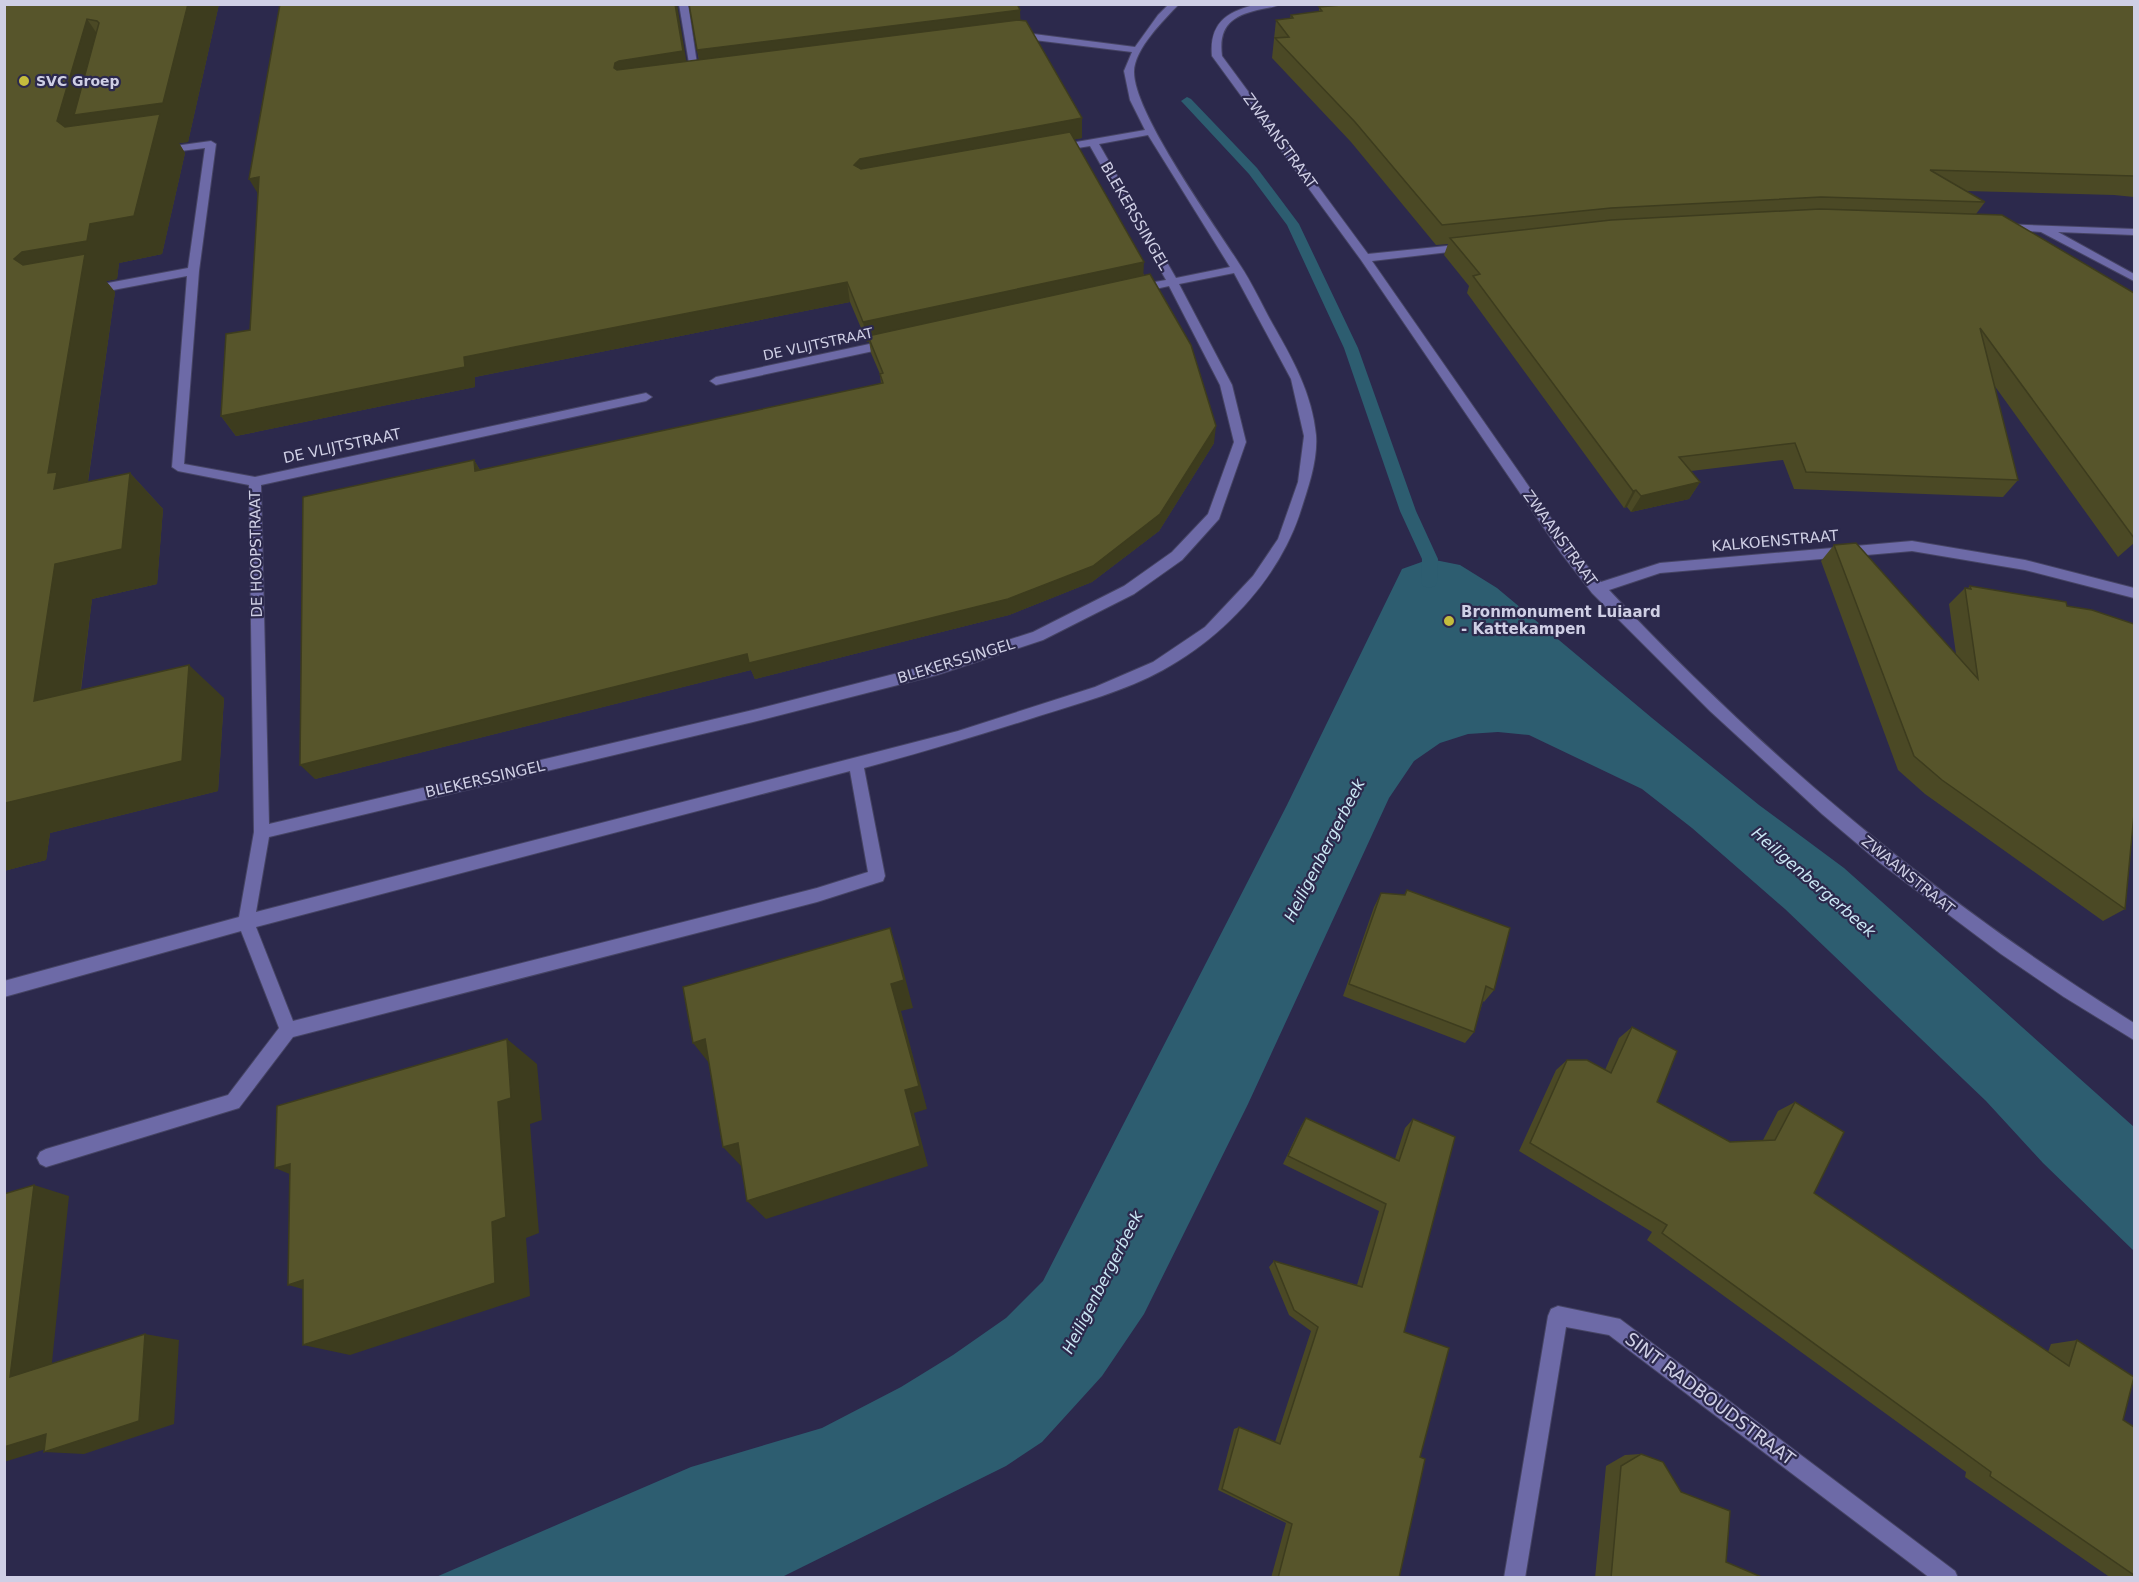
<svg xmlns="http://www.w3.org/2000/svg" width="2139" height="1582" font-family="'DejaVu Sans',sans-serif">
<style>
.water{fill:#2d5d70}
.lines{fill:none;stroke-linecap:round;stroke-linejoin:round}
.stream{fill:#2d5d70;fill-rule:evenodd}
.minor-casing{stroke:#464464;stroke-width:2}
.minor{fill:#6d6aa7;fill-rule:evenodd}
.wall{fill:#4b4925}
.shaded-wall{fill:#3d3c1e}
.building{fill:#57552b;stroke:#3d3c1e;stroke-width:1.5}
.poi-dot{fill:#c4bc3d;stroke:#2c294c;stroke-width:2}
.labels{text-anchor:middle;stroke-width:4.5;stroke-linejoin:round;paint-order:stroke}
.far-poi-label{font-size:14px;font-weight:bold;fill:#cfcfe5;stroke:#2c294c;text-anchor:start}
.far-street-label{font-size:14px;fill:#cfcfe5;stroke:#2c294c}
.street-label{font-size:15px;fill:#cfcfe5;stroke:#2c294c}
.poi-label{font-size:15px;font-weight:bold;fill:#cfcfe5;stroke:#2c294c;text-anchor:start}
.water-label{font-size:16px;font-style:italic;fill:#cbe8f5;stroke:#2c294c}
.near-street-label{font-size:18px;fill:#cfcfe5;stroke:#2c294c}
</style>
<rect width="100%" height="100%" fill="#2c294c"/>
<path class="water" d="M1430 559 1460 565 1497 588 1652 718 1759 805 1844 868 2134 1127V1251L2043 1163 1986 1101 1785 909 1692 828 1642 789 1529 735 1498 732 1468 734 1440 743 1414 761 1389 798 1248 1104 1144 1314 1102 1376 1042 1442 1006 1466 782 1577H436L691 1467 822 1428 901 1387 953 1355 1006 1318 1043 1281 1287 805 1402 569Z"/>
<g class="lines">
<path class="stream" d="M1187 97 1191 99 1257 168 1299 224 1358 348 1416 511 1438 559 1437 582 1435 586 1429 588 1423 586 1421 582 1422 559 1400 511 1344 348 1287 225 1249 174 1183 103 1181 101Z"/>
<g class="minor-casing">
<g id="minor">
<path d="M679 4H688L699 77 691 75Z"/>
<path d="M1169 4H1179C1164 20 1134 49 1134 72 1134 114 1215 225 1240 265 1252 283 1261 303 1272 323 1292 358 1312 393 1316 435 1318 462 1307 491 1299 516 1277 580 1223 637 1163 670 1125 691 1080 703 1039 716 981 735 923 752 864 768L885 876 883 881 817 902 293 1037 239 1108 46 1167 40 1164 37 1158 40 1152 46 1149 228 1095 279 1028 241 931 4 997V981L239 917 254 832 249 485 178 471 172 467 187 276 92 294 86 290 92 286 188 268 205 148 164 153 159 150 160 148 211 141 216 144 199 271 184 464 255 477 646 393 652 397 646 401 261 485 269 824 753 710 937 663 1033 632 1124 586 1172 552 1208 514 1234 442 1220 385 1169 286 1137 293 1131 289 1133 286 1166 280 1090 146 1059 151 1054 148 1059 145 1145 130 1130 100 1124 71 1132 52 1018 38 1013 35 1018 32 1135 47 1158 15ZM1148 135 1230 267 1176 278 1099 144ZM1234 273 1291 379 1304 436 1298 482 1278 539 1253 576 1205 627 1153 662 1095 687 958 731 256 912 269 837 753 722 937 675 1043 640 1134 594 1182 560 1219 519 1246 442 1232 385 1179 284ZM850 771 868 872 817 888 293 1021 256 927Z"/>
<path d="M1258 4H1280C1275 7 1268 8 1262 9 1233 15 1218 25 1222 56L1368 254 1466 244 1471 247 1466 250 1372 261 1571 547 1601 582 1660 563 1912 541 2025 560 2134 588V598L2025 570 1912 551 1660 573 1609 590C1769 761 1936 899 2134 1023V1040L2064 997 2001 954 1880 863 1822 814 1710 711 1592 593 1561 553 1361 260 1212 56C1209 23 1227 11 1258 4Z"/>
<path d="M2002 224 2134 229V235L2058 232 2134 274V281L2041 232 1998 229 1997 227Z"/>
<path d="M888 340 892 341V347L716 385 710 381 716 377Z"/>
<path d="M1558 1306 1620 1319 1955 1571 1958 1578H1930L1609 1335 1566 1327 1525 1578H1504L1548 1316 1551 1309Z"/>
</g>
</g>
<use href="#minor" class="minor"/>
</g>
<g class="wall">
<path d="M4 4H219L188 142 179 143 185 153 162 254 119 263 117 279 106 281 115 292 88 482 130 473 163 509 157 584 92 599 81 690 224 698 218 791 50 833 46 860 4 871Z"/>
<path d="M2134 4V197L2114 195 1966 191 1985 202 1976 214 2134 293V543L2118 557 1994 385 2018 480 2003 497 1794 489 1783 460 1691 471 1700 482 1689 499 1631 512 1627 507 1624 508 1467 293 1469 286 1444 255 1448 244 1436 245 1351 142 1272 58 1276 20 1290 18 1291 15 1319 12V7Z"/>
<path d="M1021 21 1082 138 1074 139 1144 275 1214 443 1159 531 1092 582 1009 615 755 679 751 670 315 779 474 460 480 470 881 384 880 374 871 353 869 341 867 342 850 302 475 377V387L236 436 221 416 687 62 699 60 697 50Z"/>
<path d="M1834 545 1956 654 1949 604 1965 588H1968L1970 586 2125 909 2103 921 1925 794 1898 770 1821 561Z"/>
<path d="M1407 890 1494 990 1484 1002 1483 1001 1474 1032 1465 1043 1343 996 1374 907 1381 893 1404 895Z"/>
<path d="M1632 1027 1657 1102 1730 1142 1763 1140 1778 1111 1795 1102 1814 1193 2048 1352 2051 1344 2077 1340 2123 1420 2134 1427V1578H2111L1965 1477 1966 1472 1647 1240 1652 1232 1519 1151 1556 1070 1567 1060 1605 1070 1619 1038Z"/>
<path d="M1306 1118 1395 1159 1405 1128 1413 1119 1404 1332 1420 1457 1399 1578H1271L1286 1523 1218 1490 1234 1429 1239 1427 1275 1442 1311 1331 1289 1315 1269 1267 1274 1261 1357 1285 1379 1211 1283 1164 1301 1126Z"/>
<path d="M1641 1454 1726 1562 1764 1578H1595L1606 1466 1625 1455Z"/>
</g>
<g class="shaded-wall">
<path d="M188 4H219L188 142 179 143 185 153 162 254 119 263 117 279 106 281 115 292 85 501 54 489 48 473 55 291 14 259 22 252 90 224 86 159 57 121 87 19 113 57Z"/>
<path d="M675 4H677L688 71 625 81 614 68 615 63Z"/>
<path d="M1020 10 1021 30 702 69 697 50Z"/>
<path d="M1082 118V138L864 179 854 165 860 159Z"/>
<path d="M259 177 261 199 249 179Z"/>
<path d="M1144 262 1143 281 868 336 869 341 867 342 863 322Z"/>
<path d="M847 282 850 302 475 377V387L236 436 221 416 464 357Z"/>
<path d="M1216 426 1214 443 1159 531 1092 582 1009 615 755 679 751 670 315 779 300 765Z"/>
<path d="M474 460 484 477 475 471Z"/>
<path d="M130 473 163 509 157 584 92 599 75 733 34 701 55 564Z"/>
<path d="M1700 482 1689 499 1631 512 1641 496Z"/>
<path d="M1636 490 1627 507 1624 508 1633 491Z"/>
<path d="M189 665 224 698 218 791 50 833 46 860 4 871 5 803Z"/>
<path d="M890 928 900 958 913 1008 901 1011 927 1109 914 1113 928 1166 766 1219 747 1201 905 1090 891 984Z"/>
<path d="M507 1039 537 1064 542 1120 530 1124 539 1233 526 1238 530 1296 350 1355 303 1345 492 1222 498 1102Z"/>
<path d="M705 1039 713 1068 693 1043Z"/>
<path d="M738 1143 743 1168 723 1147Z"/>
<path d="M290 1164 321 1187 275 1168Z"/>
<path d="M34 1185 69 1196 50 1382 10 1377Z"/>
<path d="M303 1280 335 1298 288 1285Z"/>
<path d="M145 1334 179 1340 174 1424 84 1454 44 1452Z"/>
<path d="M46 1434 85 1437 4 1462V1447Z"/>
</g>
<g class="building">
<path d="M4 4H188L163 103 74 115 99 23 97 21 87 19 57 121 65 127 160 114 134 216 90 224 87 241 22 252 14 259 23 265 85 254 48 473 57 472 54 489 130 473 122 549 55 564 34 701 189 665 182 761 5 803 4 808Z"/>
<path d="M280 4H675L683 51 619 61 615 63 614 68 617 70 1018 20 1026 21 1082 118 860 159 854 165 861 169 1070 132 1144 262 863 322 847 282 464 357 465 367 221 416 226 334 250 330 259 177 249 179Z"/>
<path d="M689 4H1017L1020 10 697 50Z"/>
<path d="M1353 4H2134V176L1930 170 1985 202 1821 197 1611 208 1442 225 1355 122 1275 38 1289 37 1276 20 1293 18 1291 15 1322 11 1319 7Z"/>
<path d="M1820 209 2002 215 2134 293V538L1980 328 2018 480 1806 472 1795 443 1679 457 1700 482 1641 496 1636 490 1633 491 1473 276 1480 274 1450 238 1611 220Z"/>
<path d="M1150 274 1191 345 1216 426 1160 514 1093 566 1008 599 749 663 747 654 300 765 303 497 474 460 475 471 883 383 880 374 883 373 868 336Z"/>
<path d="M1856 543 1978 679 1965 588 1971 589 1970 586 2066 602 2067 606 2092 610 2134 624V814L2125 909 1942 780 1914 756 1834 545Z"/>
<path d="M1407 890 1510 928 1494 990 1486 986 1474 1032 1349 984 1381 893 1405 895Z"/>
<path d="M890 928 904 980 891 984 919 1086 905 1090 920 1146 747 1201 738 1143 723 1147 705 1039 693 1043 683 987Z"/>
<path d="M1632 1027 1677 1051 1657 1102 1730 1142 1775 1140 1795 1102 1844 1132 1814 1193 2069 1366 2077 1340 2134 1377 2123 1420 2134 1427V1575L1990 1476 1991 1472 1662 1233 1667 1225 1530 1143 1567 1060H1587L1611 1073Z"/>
<path d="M507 1039 511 1098 498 1102 506 1217 492 1222 495 1283 303 1345V1280L288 1285 290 1164 275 1168 277 1106Z"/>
<path d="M1306 1118 1399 1161 1413 1119 1455 1137 1404 1332 1449 1348 1420 1457 1425 1459 1399 1578H1278L1292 1524 1222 1489 1239 1427 1280 1444 1318 1327 1294 1310 1274 1261 1362 1287 1386 1204 1288 1156Z"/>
<path d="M34 1185 10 1377 145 1334 139 1421 44 1452 46 1434 4 1447V1194Z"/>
<path d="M1641 1454 1663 1462 1681 1492 1730 1511 1726 1562 1764 1578H1611L1621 1466Z"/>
</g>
<g class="poi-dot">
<circle cx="24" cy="81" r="6"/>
<circle cx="1449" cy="621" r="6"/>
</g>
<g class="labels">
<g class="far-poi-label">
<text x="36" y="86">SVC Groep</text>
</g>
<g class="far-street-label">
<text transform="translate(818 344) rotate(-12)" y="5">DE VLIJTSTRAAT</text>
</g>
<g class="street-label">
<text transform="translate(1280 141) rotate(54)" y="5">ZWAANSTRAAT</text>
<text transform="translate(1135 216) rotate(60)" y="5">BLEKERSSINGEL</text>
<text transform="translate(342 446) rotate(-12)" y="5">DE VLIJTSTRAAT</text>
<text transform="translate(1560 538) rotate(54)" y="5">ZWAANSTRAAT</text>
<text transform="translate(1775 541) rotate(-5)" y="5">KALKOENSTRAAT</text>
<text transform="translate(256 554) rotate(-91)" y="5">DE HOOPSTRAAT</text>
<text transform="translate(956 661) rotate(-17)" y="5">BLEKERSSINGEL</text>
<text transform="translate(485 779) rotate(-13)" y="5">BLEKERSSINGEL</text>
<text transform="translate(1908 875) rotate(39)" y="5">ZWAANSTRAAT</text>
</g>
<g class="poi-label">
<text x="1461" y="617">Bronmonument Luiaard<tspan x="1461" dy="17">- Kattekampen</tspan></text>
</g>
<g class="water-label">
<text transform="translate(1324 850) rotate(-63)" y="6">Heiligenbergerbeek</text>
<text transform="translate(1814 882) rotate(41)" y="6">Heiligenbergerbeek</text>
<text transform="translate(1102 1282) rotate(-63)" y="6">Heiligenbergerbeek</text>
</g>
<g class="near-street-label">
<text transform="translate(1710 1399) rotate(37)" y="6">SINT RADBOUDSTRAAT</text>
</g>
</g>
<rect width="2139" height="1582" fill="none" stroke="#cfcfe5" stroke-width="12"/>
</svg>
